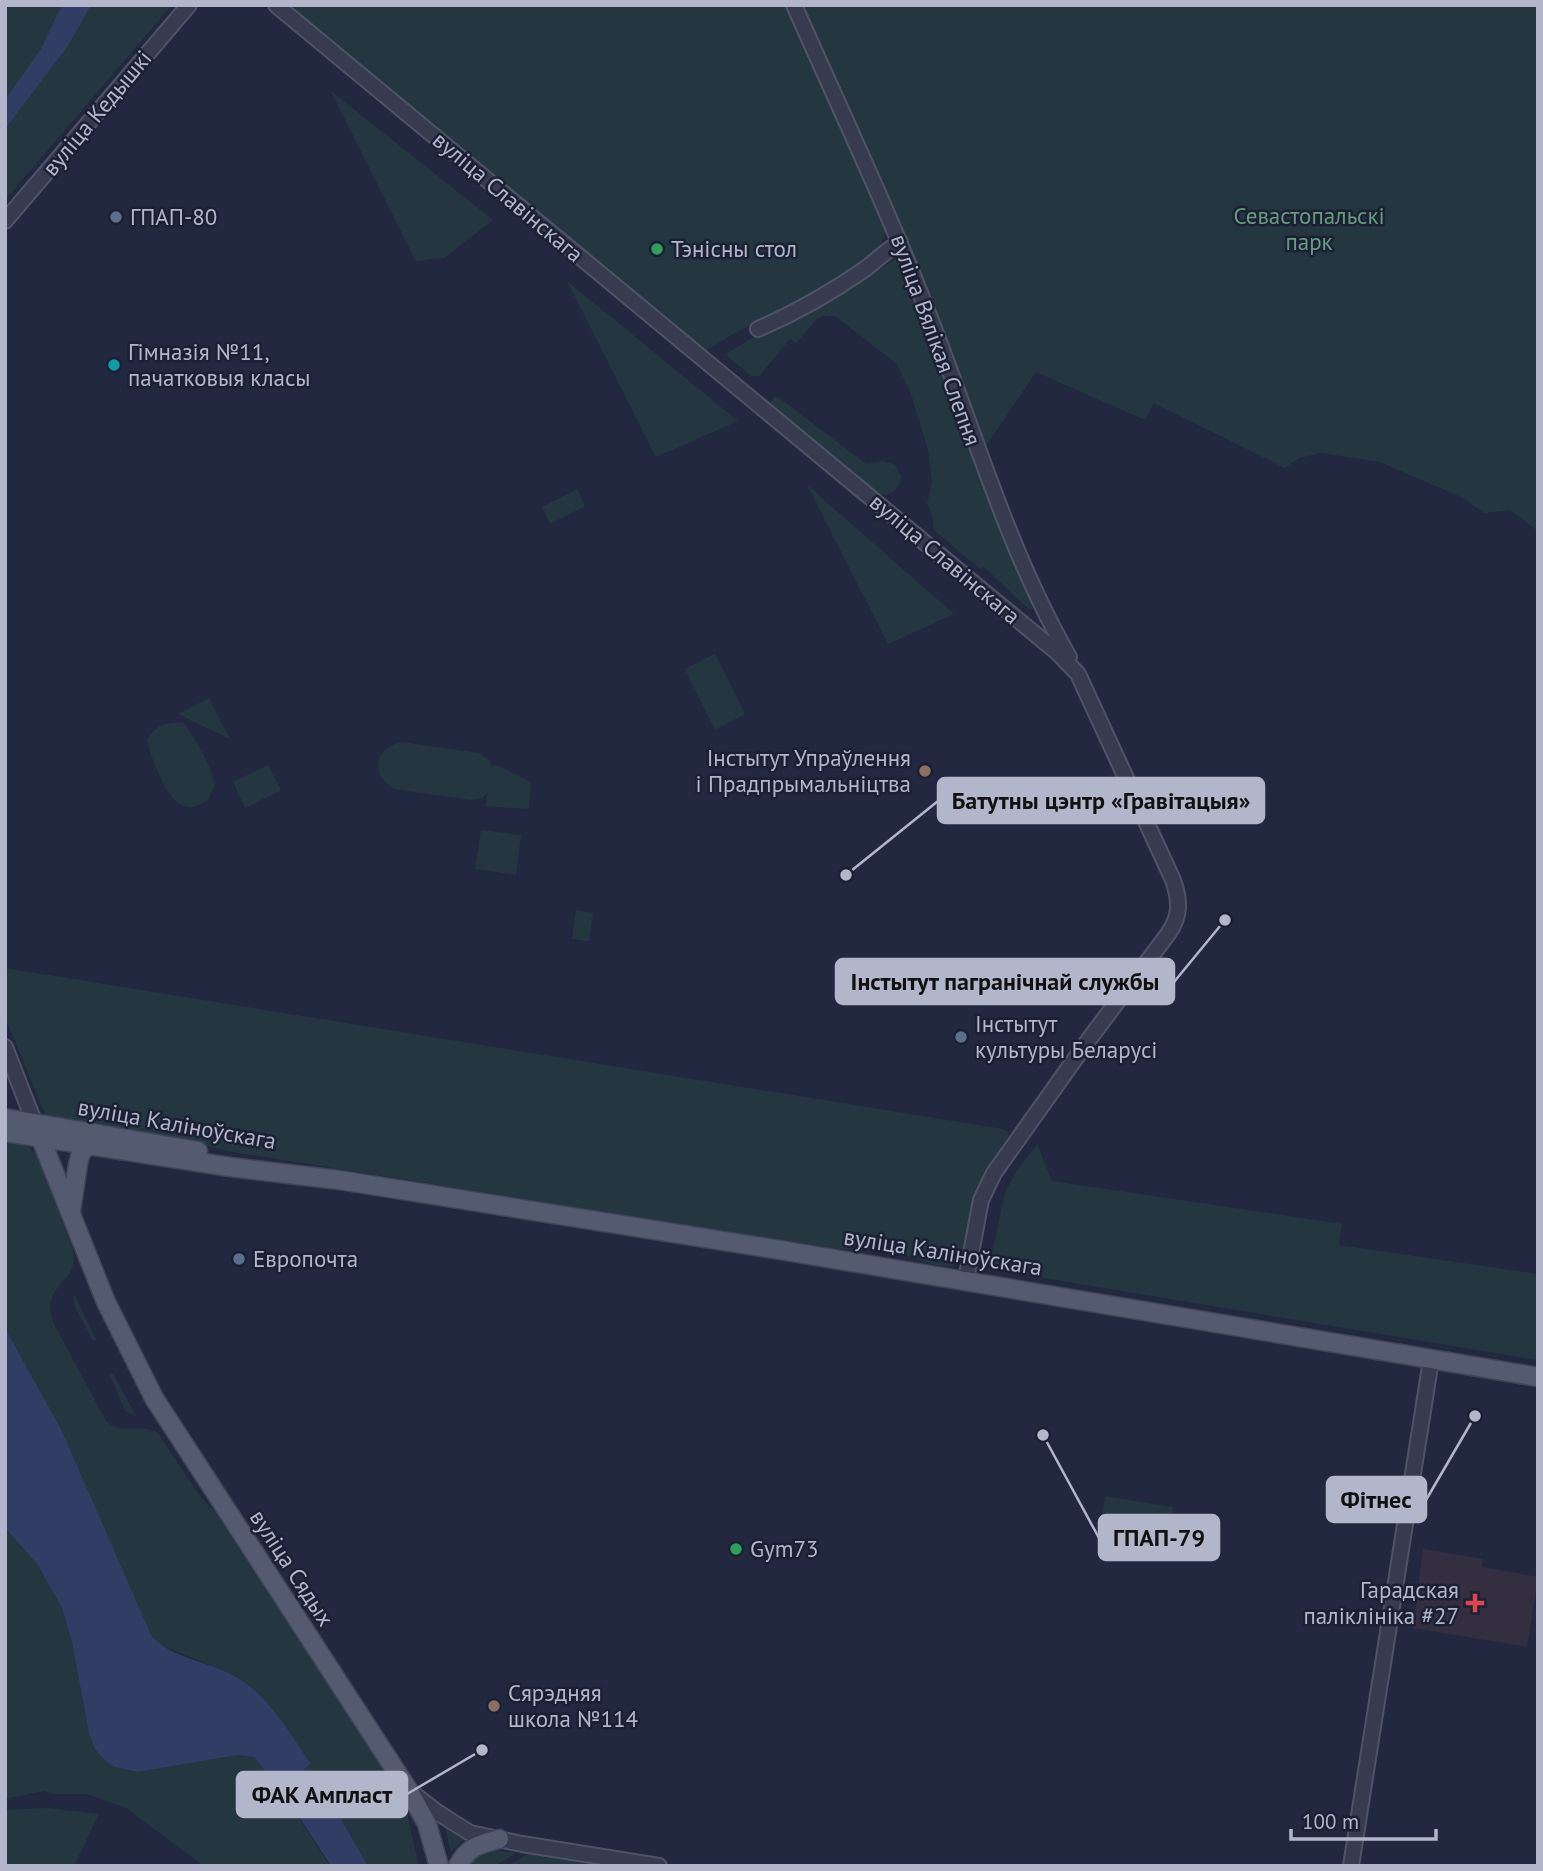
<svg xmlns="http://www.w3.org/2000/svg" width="1543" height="1871" font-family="'PT Sans',sans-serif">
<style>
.medical{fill:#342f40}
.green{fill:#243740}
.water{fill:#323d66}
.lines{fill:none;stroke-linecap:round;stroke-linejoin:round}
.minor-casing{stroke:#4e5367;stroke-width:18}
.major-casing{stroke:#3f4458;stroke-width:21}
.minor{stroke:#363b4f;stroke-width:14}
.major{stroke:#545a6f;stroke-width:18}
.service-dot{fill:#5c6f8a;stroke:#1b2034;stroke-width:2.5}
.leisure-dot{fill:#2e9e5b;stroke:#1b2034;stroke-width:2.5}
.culture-dot{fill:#0f9aa8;stroke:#1b2034;stroke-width:2.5}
.education-dot{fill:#8d6e63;stroke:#1b2034;stroke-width:2.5}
.health-dot{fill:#e0444e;stroke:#1b2034;stroke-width:2.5}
.labels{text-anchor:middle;stroke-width:5;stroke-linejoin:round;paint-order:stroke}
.street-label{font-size:23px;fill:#b2b6ca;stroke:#1b2034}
.park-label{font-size:23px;fill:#679d7f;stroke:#1b2034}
.poi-label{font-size:23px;fill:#b2b6ca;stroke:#1b2034;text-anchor:start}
.leader{fill:none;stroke:#b2b6ca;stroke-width:2.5}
.callout-dot{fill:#b2b6ca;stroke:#1b2034;stroke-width:2.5}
.callout{fill:#b2b6ca;stroke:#b2b6ca;stroke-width:2.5}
.callout-label{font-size:24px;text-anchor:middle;font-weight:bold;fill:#111}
</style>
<rect width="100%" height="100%" fill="#22283f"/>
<path class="medical" d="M1423 1549 1483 1559 1482 1567 1538 1577 1527 1647 1413 1628Z"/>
<g class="green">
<path d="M5 5H172L5 200Z"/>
<path d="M288 5H788L887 232 876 253 800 301 733 334 706 351Z"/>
<path d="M801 5H1538V531L1510 510 1484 513 1461 497 1380 462 1321 453 1299 458 1285 468 1154 403 1145 420 1036 372 982 452Z"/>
<path d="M331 91 493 220 444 258 416 261Z"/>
<path d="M899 257 951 387 1002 534 1037 608 1029 609C1012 595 1000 580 983 567L980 569 934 530 931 511 927 504 932 481 928 450 911 394 897 364 835 316H823L817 319 796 343 790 339 759 376H751L725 354 757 335 828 300Z"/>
<path d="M567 281 738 421 656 457Z"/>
<path d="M774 397H778L866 464 883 461 895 465 901 476C900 489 891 497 878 494L772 406 770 402Z"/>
<path d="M807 485 954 614 888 644Z"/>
<path d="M577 489 585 506 550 524 542 507Z"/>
<path d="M715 654 745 714 715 730 685 669Z"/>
<path d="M209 698 230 739 178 714Z"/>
<path d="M183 722C192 732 214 771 214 784 214 789 210 795 208 800 200 805 191 810 181 805 166 798 150 755 147 740 157 724 165 723 183 722Z"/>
<path d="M402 742 478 753 489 760 493 768 494 764 531 782 529 809 485 806 488 792 482 798 471 800 394 789C369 773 374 749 402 742Z"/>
<path d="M268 765 281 790 245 808 233 782Z"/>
<path d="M481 830 521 835 516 875 475 869Z"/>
<path d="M576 910 593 913 589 941 572 939Z"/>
<path d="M5 968 1003 1129 1008 1132 1009 1135 987 1168 978 1187 962 1259C958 1264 955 1266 948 1266 935 1266 923 1262 911 1257 890 1249 861 1248 839 1249L227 1151 194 1142 49 1118 44 1112 5 1017Z"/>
<path d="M5 1140 27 1146 37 1156 73 1250C80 1287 36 1283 55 1326L106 1421C120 1435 140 1424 157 1432L200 1496 214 1511 404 1800 419 1866H368L326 1793 323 1779 316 1776H308L304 1769 311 1764 268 1704 249 1685 232 1674 165 1647 157 1642 147 1628 61 1429 5 1328Z"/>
<path d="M1037 1144 1052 1181 1342 1224 1339 1245 1538 1274V1360L996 1270 990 1262 1005 1192 1016 1172Z"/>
<path d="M74 1294 96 1339 93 1341 74 1305Z"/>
<path d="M109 1373 113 1374 136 1416 125 1411Z"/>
<path d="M1105 1496 1173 1507 1167 1543 1100 1534Z"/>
<path d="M5 1528 37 1564 62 1608 72 1642 89 1734 95 1749 104 1760 115 1767 138 1772 237 1755 254 1757 276 1785 282 1781 287 1788 282 1799 291 1811 295 1812 330 1866H204L126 1808 87 1794H52L44 1791 5 1799Z"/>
<path d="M48 1808 99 1814 74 1866H5V1810Z"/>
<path d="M444 1823 467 1836 451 1852Z"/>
<path d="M488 1850 517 1853 494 1866H469L473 1857Z"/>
<path d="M528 1854 598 1866H507Z"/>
</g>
<g class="water">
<path d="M62 5H91L67 47 5 129V100L41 49Z"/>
<path d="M5 1328 61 1429 151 1635C172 1660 211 1661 238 1678 270 1697 290 1734 311 1764L304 1769 308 1776C320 1775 327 1781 326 1793L368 1866H331L296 1812 285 1806 282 1799 287 1788 283 1782 276 1785 254 1757 237 1755 138 1772 115 1767 104 1760 95 1749 89 1734 72 1642 62 1608 37 1564 5 1528Z"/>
</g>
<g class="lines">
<g class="minor-casing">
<g id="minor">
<path d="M276 5 1058 653 1078 674 1173 880C1180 900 1181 916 1168 934L1090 1038 994 1173 981 1200 966 1280"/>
<path d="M794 5C840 109 889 212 930 318 975 433 1007 548 1069 657"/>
<path d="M5 221 189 5"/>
<path d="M758 329C795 313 832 292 865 269 877 260 887 250 900 242"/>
<path d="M5 1047 35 1124"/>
<path d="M410 1791 437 1812 470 1833 522 1844 659 1866"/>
<path d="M1351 1866 1431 1360"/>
</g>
</g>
<g class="major-casing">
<g id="major">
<path d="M5 1118 198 1151"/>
<path d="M35 1124 106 1302 154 1398 409 1791 427 1824 439 1866"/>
<path d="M5 1132 230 1167 339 1180 780 1250 1538 1377"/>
<path d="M71 1211 78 1164 81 1153 86 1147 94 1145"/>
<path d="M458 1866C467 1847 480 1844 499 1839"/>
</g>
</g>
<use href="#minor" class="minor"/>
<use href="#major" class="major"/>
</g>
<g class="service-dot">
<circle cx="116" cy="217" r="7"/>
<circle cx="961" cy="1037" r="7"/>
<circle cx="239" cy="1259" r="7"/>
</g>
<g class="leisure-dot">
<circle cx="657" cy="249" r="7"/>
<circle cx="736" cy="1549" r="7"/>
</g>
<circle class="culture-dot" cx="114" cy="365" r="7"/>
<g class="education-dot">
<circle cx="925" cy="771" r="7"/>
<circle cx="494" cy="1706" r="7"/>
</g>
<path class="health-dot" d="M1471.5 1592.5h7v7h7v7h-7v7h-7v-7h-7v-7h7z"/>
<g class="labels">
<g class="street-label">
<text transform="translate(97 113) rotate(-50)" y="8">вуліца Кедышкі</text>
<text transform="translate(508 197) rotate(40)" y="8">вуліца Славінскага</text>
<text transform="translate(936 340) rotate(70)" y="8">вуліца Вялікая Слепня</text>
<text transform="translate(945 559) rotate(40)" y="8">вуліца Славінскага</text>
<text transform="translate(177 1124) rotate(10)" y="8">вуліца Каліноўскага</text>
<text transform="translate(943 1252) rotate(9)" y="8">вуліца Каліноўскага</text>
<text transform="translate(292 1568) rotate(57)" y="8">вуліца Сядых</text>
</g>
<g class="park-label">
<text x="1309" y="224">Севастопальскі<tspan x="1309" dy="26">парк</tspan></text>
</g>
<g class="poi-label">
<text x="130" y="225">ГПАП-80</text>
<text x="671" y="257">Тэнісны стол</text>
<text x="128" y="360">Гімназія №11,<tspan x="128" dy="26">пачатковыя класы</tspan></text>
<text x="911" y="766" text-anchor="end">Інстытут Упраўлення<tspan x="911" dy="26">і Прадпрымальніцтва</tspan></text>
<text x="975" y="1032">Інстытут<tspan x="975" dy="26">культуры Беларусі</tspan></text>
<text x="253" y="1267">Европочта</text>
<text x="750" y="1557">Gym73</text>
<text x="1459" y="1598" text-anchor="end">Гарадская<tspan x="1459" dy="26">паліклініка #27</tspan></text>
<text x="508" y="1701">Сярэдняя<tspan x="508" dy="26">школа №114</tspan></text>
</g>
</g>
<path class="leader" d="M846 875L938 801M1225 920L1174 982M1475 1416L1426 1500M1043 1435L1099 1538M482 1750L407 1794"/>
<g class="callout-dot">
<circle cx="846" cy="875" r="7"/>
<circle cx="1225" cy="920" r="7"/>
<circle cx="1475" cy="1416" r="7"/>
<circle cx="1043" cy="1435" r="7"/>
<circle cx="482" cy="1750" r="7"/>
</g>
<g class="callout">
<rect x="938" y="778" width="326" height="45" rx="7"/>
<rect x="836" y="959" width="338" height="45" rx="7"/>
<rect x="1327" y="1477" width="99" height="45" rx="7"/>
<rect x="1099" y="1515" width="120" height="45" rx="7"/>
<rect x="237" y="1772" width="170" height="45" rx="7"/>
</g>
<g class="callout-label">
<text x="1101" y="809">Батутны цэнтр «Гравітацыя»</text>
<text x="1005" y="990">Інстытут пагранічнай службы</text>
<text x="1376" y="1508">Фітнес</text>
<text x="1159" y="1546">ГПАП-79</text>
<text x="322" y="1803">ФАК Ампласт</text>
</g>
<rect width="1543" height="1871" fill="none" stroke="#b2b6ca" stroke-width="14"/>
<path d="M1291 1829v10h145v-10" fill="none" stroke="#b2b6ca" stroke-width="3.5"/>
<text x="1302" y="1829" font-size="21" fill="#b2b6ca" stroke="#1b2034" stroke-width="5" paint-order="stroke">100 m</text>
</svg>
